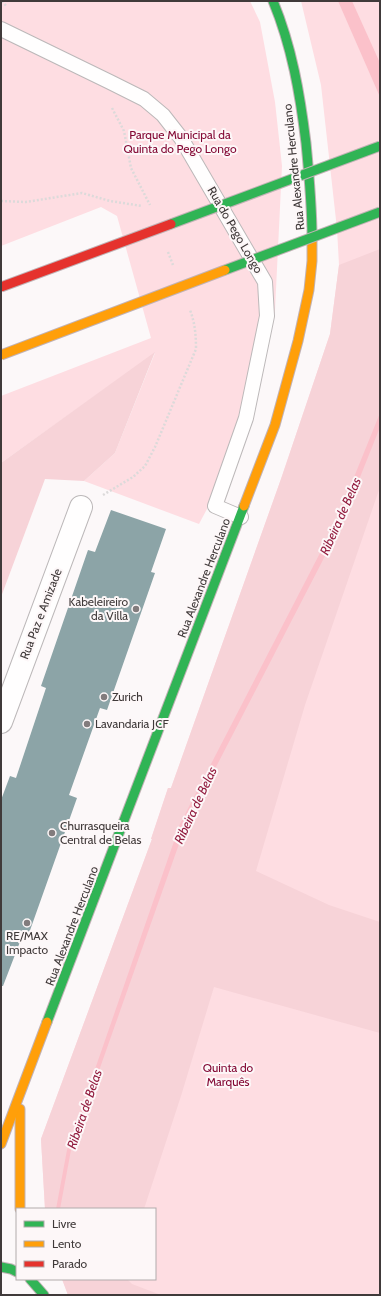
<svg xmlns="http://www.w3.org/2000/svg" width="381" height="1296" font-family="Cabin,sans-serif">
<style>
.green{fill:#fedde2}
.forest{fill:#f7d3d8}
.water{fill:#fbc1ca}
.building{fill:#8ca4a7}
.lines{fill:none;stroke-linecap:round;stroke-linejoin:round}
.lane-casing{stroke:#bcb8b9;stroke-width:16}
.street-casing{stroke:#bcb8b9;stroke-width:24}
.fast-casing{stroke:#c1b2b5;stroke-width:11}
.slow-casing{stroke:#c1b2b5;stroke-width:11}
.path{stroke:#dcdada;stroke-width:2.5;stroke-dasharray:2 2;stroke-linecap:butt}
.lane{stroke:#fffefe;stroke-width:14}
.street{stroke:#fffefe;stroke-width:22}
.fast{stroke:#30b455;stroke-width:9}
.slow{stroke:#ff9f0a;stroke-width:9}
.fast-bridge-casing{stroke:#c1b2b5;stroke-width:11;stroke-linecap:butt}
.slow-bridge-casing{stroke:#c1b2b5;stroke-width:11;stroke-linecap:butt}
.jam-bridge-casing{stroke:#c1b2b5;stroke-width:11;stroke-linecap:butt}
.fast-bridge{stroke:#30b455;stroke-width:9}
.slow-bridge{stroke:#ff9f0a;stroke-width:9}
.jam-bridge{stroke:#e5322d;stroke-width:9}
.poi-dot{fill:#827c7d;stroke:#fdf7f8;stroke-width:1.5}
.labels{text-anchor:middle;stroke-width:4;stroke-linejoin:round;paint-order:stroke}
.park-label{font-size:12px;fill:#830834;stroke:#fdf7f8}
.street-label{font-size:12px;fill:#403a3a;stroke:#fdf7f8}
.poi-label{font-size:12px;fill:#403a3a;stroke:#fdf7f8;text-anchor:start}
.water-label{font-size:13px;font-style:italic;fill:#931e40;stroke:#fdf7f8}
</style>
<rect width="100%" height="100%" fill="#fcf8f9"/>
<g class="green">
<path d="M1 1H250L260 22 275 102 282 166 275 310 249 430 199 524 84 481 115 453 155 353 1 463V396L151 338 117 216 101 207 1 246Z"/>
<path d="M301 1H380V1295H68L62 1279H155V1209H45L41 1139 152 839H151L168 788H171L281 479 330 334 339 265 337 229 321 85Z"/>
</g>
<g class="forest">
<path d="M380 249V487L305 705 256 871 329 905 380 922V1033L214 987 181 1096 144 1209H45L41 1139 152 839H151L168 788H171L281 479 330 334 339 265Z"/>
<path d="M155 352 115 453 84 481 45 479 1 597V463Z"/>
<path d="M62 1279H127L132 1284 161 1295H68Z"/>
</g>
<g class="water">
<path d="M338 1H352L380 63V97Z"/>
<path d="M380 413V427L341 525 185 827 71 1150 60 1209H56L67 1150 180 824 335 524Z"/>
</g>
<path class="building" d="M111 510 166 529 151 572 155 573 107 710 100 708 69 795 77 798 28 936 23 934 3 986H1V800L10 776 16 778 46 688 41 686 88 550 95 552Z"/>
<g class="lines">
<g class="lane-casing">
<path id="lane" d="M1 29 110 82 144 99 163 115 181 138 265 282 267 316 246 418 215 506 241 517"/>
</g>
<g class="street-casing">
<path id="street" d="M1 722 81 507"/>
</g>
<g class="fast-casing">
<g id="fast">
<path d="M273 1C292 47 300 94 306 143 309 174 312 206 312 237"/>
<path d="M47 1022 244 506"/>
<path d="M1 1267 11 1269 17 1272"/>
<path d="M30 1279 44 1295"/>
</g>
</g>
<g class="slow-casing">
<g id="slow">
<path d="M244 506 275 425 298 341 309 290 312 261V237"/>
<path d="M20 1109V1209"/>
<path d="M1 1144 47 1022"/>
</g>
</g>
<g class="path">
<path d="M2 1 7 7"/>
<path d="M112 108 124 131 131 168 150 205"/>
<path d="M1 201 26 202 82 193 110 201 142 206"/>
<path d="M168 252 173 265"/>
<path d="M103 495 133 477 145 466 155 447 196 349C196 335 195 323 190 310"/>
</g>
<use href="#lane" class="lane"/>
<use href="#street" class="street"/>
<use href="#fast" class="fast"/>
<use href="#slow" class="slow"/>
<g class="fast-bridge-casing">
<g id="fast-bridge">
<path d="M171 224 380 146"/>
<path d="M225 270 380 212"/>
</g>
</g>
<g class="slow-bridge-casing">
<path id="slow-bridge" d="M1 355 225 270"/>
</g>
<g class="jam-bridge-casing">
<path id="jam-bridge" d="M1 287 171 224"/>
</g>
<use href="#fast-bridge" class="fast-bridge"/>
<use href="#slow-bridge" class="slow-bridge"/>
<use href="#jam-bridge" class="jam-bridge"/>
</g>
<g class="poi-dot">
<circle cx="136" cy="609" r="4"/>
<circle cx="104" cy="697" r="4"/>
<circle cx="87" cy="724" r="4"/>
<circle cx="52" cy="833" r="4"/>
<circle cx="27" cy="923" r="4"/>
</g>
<g class="labels">
<g class="park-label">
<text x="180" y="139">Parque Municipal da<tspan x="180" dy="14">Quinta do Pego Longo</tspan></text>
<text x="228" y="1072">Quinta do<tspan x="228" dy="14">Marquês</tspan></text>
</g>
<g class="street-label">
<text transform="translate(294 167) rotate(-96)" y="4">Rua Alexandre Herculano</text>
<text transform="translate(235 230) rotate(60)" y="4">Rua do Pego Longo</text>
<text transform="translate(204 578) rotate(-69)" y="4">Rua Alexandre Herculano</text>
<text transform="translate(41 614) rotate(-69)" y="4">Rua Paz e Amizade</text>
<text transform="translate(72 926) rotate(-69)" y="4">Rua Alexandre Herculano</text>
</g>
<g class="poi-label">
<text x="128" y="606" text-anchor="end">Kabeleireiro<tspan x="128" dy="14">da Villa</tspan></text>
<text x="112" y="701">Zurich</text>
<text x="95" y="728">Lavandaria JCF</text>
<text x="60" y="830">Churrasqueira<tspan x="60" dy="14">Central de Belas</tspan></text>
<text x="27" y="940" text-anchor="middle">RE/MAX<tspan x="27" dy="14">Impacto</tspan></text>
</g>
<g class="water-label">
<text transform="translate(340 516) rotate(-66)" y="5">Ribeira de Belas</text>
<text transform="translate(195 805) rotate(-65)" y="5">Ribeira de Belas</text>
<text transform="translate(84 1109) rotate(-71)" y="5">Ribeira de Belas</text>
</g>
</g>
<rect width="381" height="1296" fill="none" stroke="#403a3a" stroke-width="4"/>
<rect x="16" y="1208" width="140" height="72" fill="#fdf7f8" stroke="#b1abac"/>
<rect x="24" y="1221" width="20" height="6" fill="#30b455" stroke="#b1abac"/>
<text x="52" y="1228" font-size="12" fill="#403a3a">Livre</text>
<rect x="24" y="1241" width="20" height="6" fill="#ff9f0a" stroke="#b1abac"/>
<text x="52" y="1248" font-size="12" fill="#403a3a">Lento</text>
<rect x="24" y="1261" width="20" height="6" fill="#e5322d" stroke="#b1abac"/>
<text x="52" y="1268" font-size="12" fill="#403a3a">Parado</text>
</svg>
